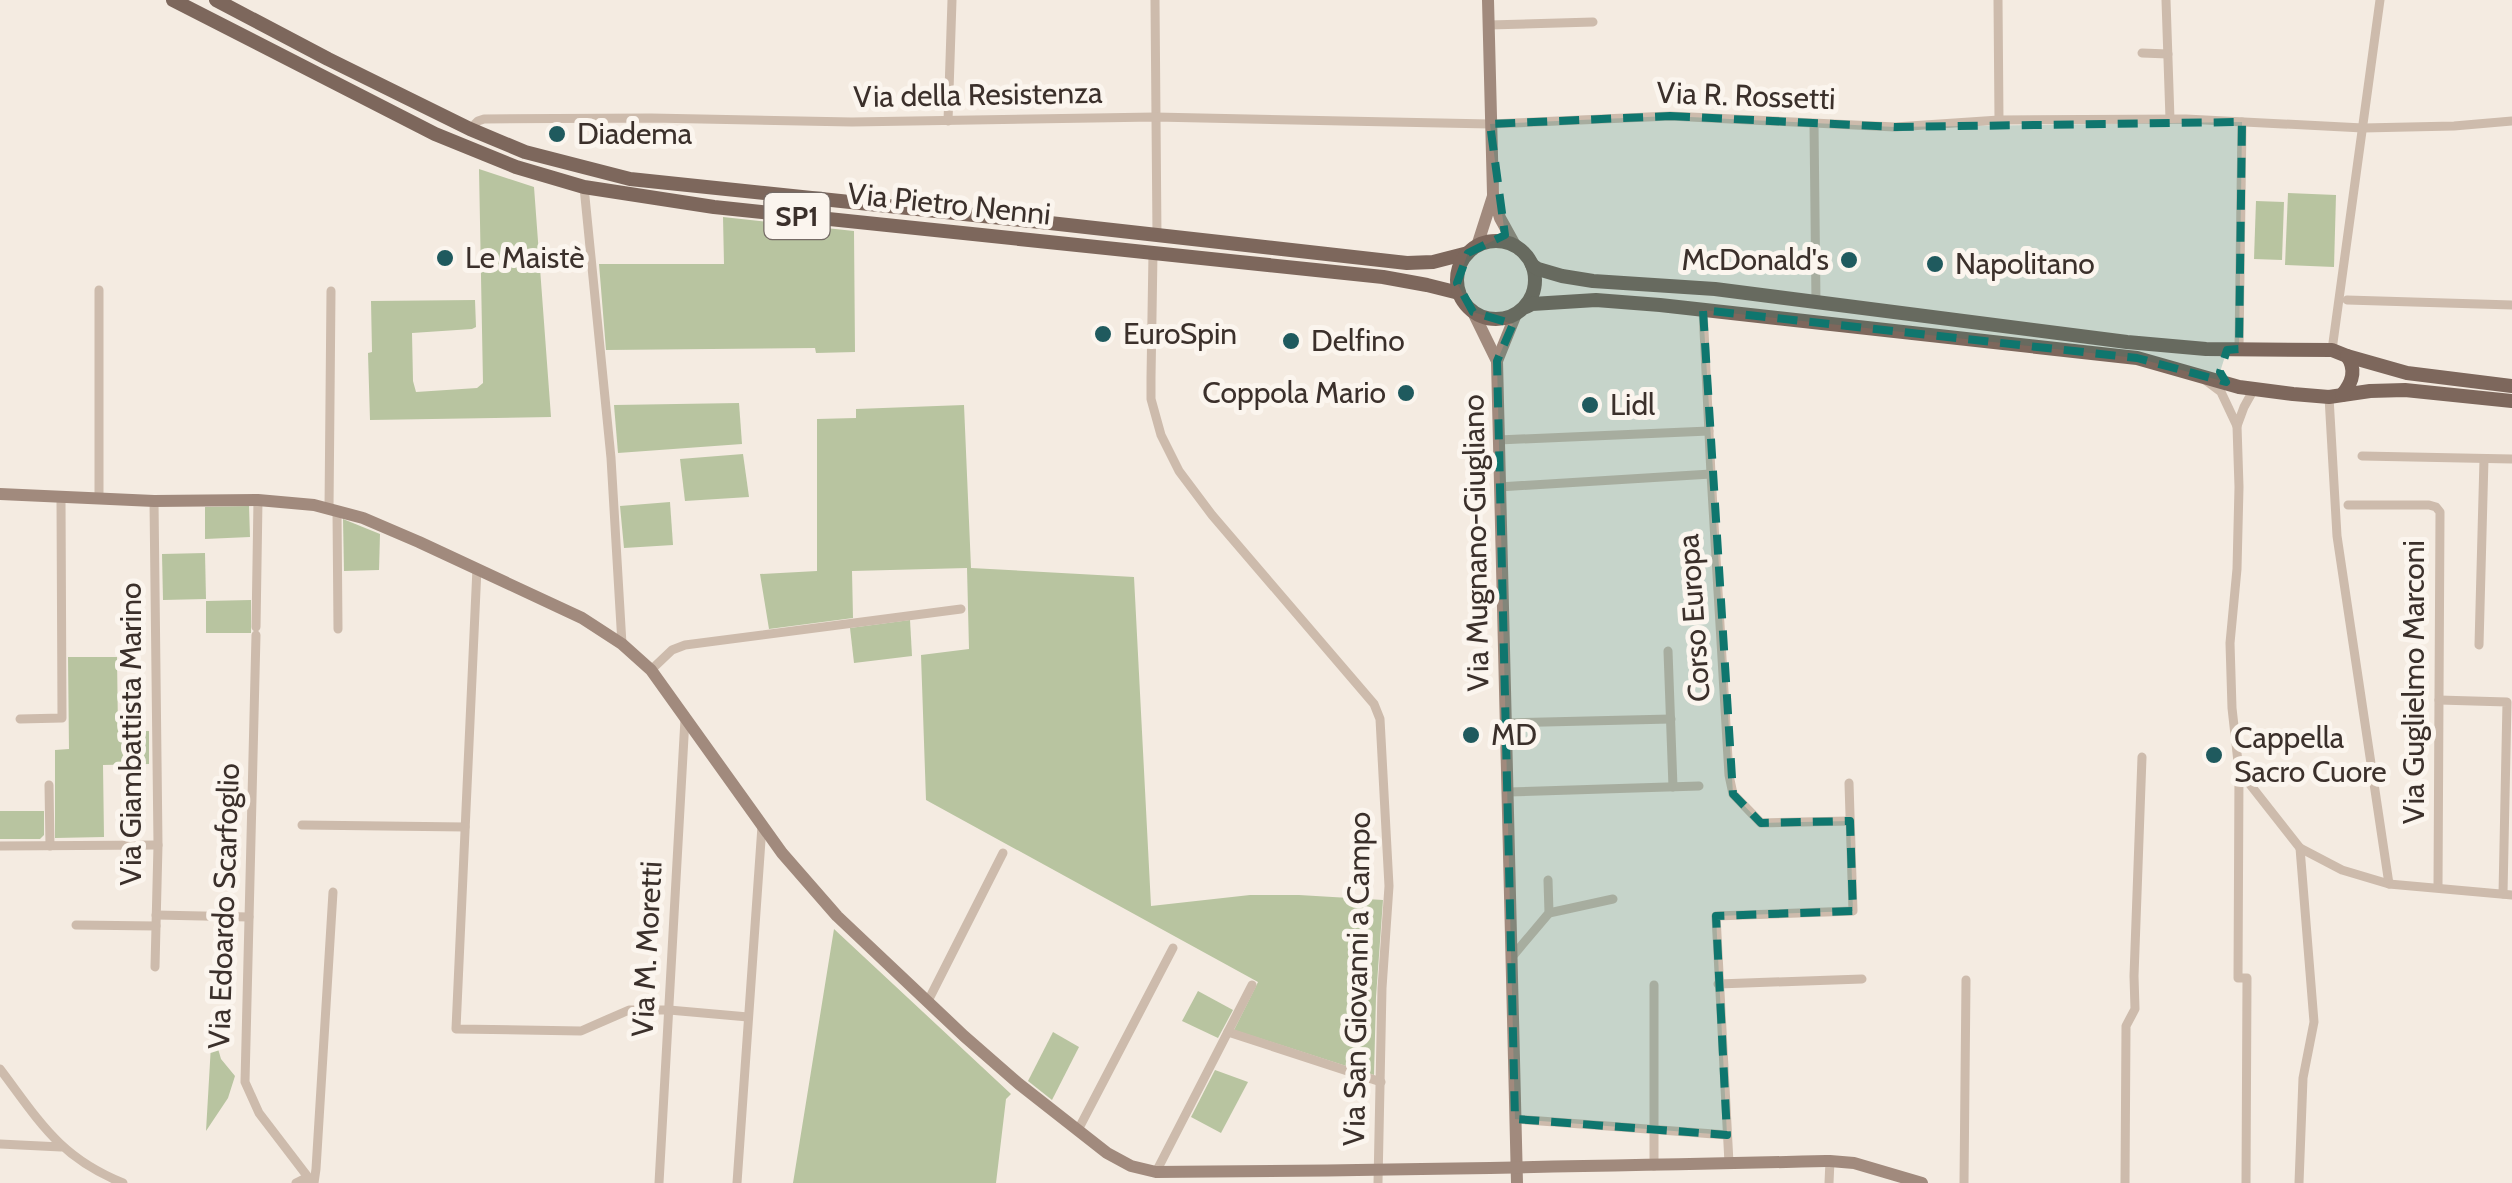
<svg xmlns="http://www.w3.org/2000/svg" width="2512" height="1183" font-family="Cabin,sans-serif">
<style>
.green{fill:#b8c4a0}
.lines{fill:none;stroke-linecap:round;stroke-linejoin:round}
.street{stroke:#cdbbac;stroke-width:9}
.secondary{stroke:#a18a7d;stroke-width:12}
.primary{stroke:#7d675c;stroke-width:14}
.marked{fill:#0f766e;fill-opacity:0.2;stroke:#0f766e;stroke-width:8;stroke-dasharray:20 12;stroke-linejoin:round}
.poi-dot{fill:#1f5a5e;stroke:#fbf5ee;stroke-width:4}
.labels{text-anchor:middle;stroke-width:10;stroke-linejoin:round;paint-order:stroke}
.shield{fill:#fbf5ee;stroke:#756b66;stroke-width:2.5}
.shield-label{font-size:28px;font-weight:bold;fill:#3b302b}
.street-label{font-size:30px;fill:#3b302b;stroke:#fbf5ee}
.poi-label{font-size:30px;fill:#3b302b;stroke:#fbf5ee;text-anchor:start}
</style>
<rect width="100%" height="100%" fill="#f4ebe1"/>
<g class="green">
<path d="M479 169 534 187 551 417 370 420 368 353 372 352 371 301 475 300 476 327 472 329 412 333 413 381 416 392 477 388 483 383Z"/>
<path d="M2288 193 2336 195 2334 267 2285 265Z"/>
<path d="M2256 201 2284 202 2282 260 2254 259Z"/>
<path d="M723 217 854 231 855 352 816 353 815 348 606 350 599 264H724Z"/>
<path d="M739 403 742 444 618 453 614 405Z"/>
<path d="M964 405 971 568 1134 577 1151 906 1250 895H1299L1383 900 1376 997 1374 1075 1234 1030 1258 982 926 800 921 655 969 649 967 568 852 571 853 618 769 629 760 574 817 571V419L856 418V409Z"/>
<path d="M743 454 749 497 685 501 680 459Z"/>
<path d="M670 502 673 545 624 548 620 506Z"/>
<path d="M249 506 250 537 205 539V507Z"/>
<path d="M343 519 380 534 379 570 344 571Z"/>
<path d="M205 553 206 599 163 600 162 554Z"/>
<path d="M251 600V633H206V601Z"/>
<path d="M910 620 912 656 854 663 850 628Z"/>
<path d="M68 657H117L118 731H149V764L103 765 104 837 55 838V750L69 749Z"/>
<path d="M0 811H44V835L40 839H0Z"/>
<path d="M834 929 1011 1094 1006 1099 996 1183H793Z"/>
<path d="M1198 991 1233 1010 1218 1038 1182 1021Z"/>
<path d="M212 1028 221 1059 235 1076 228 1098 206 1131Z"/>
<path d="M1053 1032 1079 1047 1052 1100 1028 1081Z"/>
<path d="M1215 1070 1248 1082 1221 1133 1191 1117Z"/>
</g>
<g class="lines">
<g class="street">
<path d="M1155 0 1157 236"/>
<path d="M1998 0 1999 120"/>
<path d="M2166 0 2170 119"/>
<path d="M1489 25 1593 22"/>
<path d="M2142 53 2168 54"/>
<path d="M948 121 952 0"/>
<path d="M1814 124 1816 302"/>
<path d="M470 129 478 121 484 119 651 118 852 122 1155 117 1490 124 1670 116 1895 127 1999 120 2186 119 2363 128 2454 126 2512 121"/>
<path d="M584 187 611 458 622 644"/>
<path d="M1153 253 1151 378V399L1161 435 1179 471 1212 515 1374 704 1380 719 1389 886 1382 988 1378 1183"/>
<path d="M2347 300 2512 305"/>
<path d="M1703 310 1711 474 1729 775 1733 794 1761 823 1850 821"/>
<path d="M2239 349 2242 122"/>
<path d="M2332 350 2380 0"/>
<path d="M2205 380 2221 392 2237 426 2244 407 2254 389"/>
<path d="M2329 397 2337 536 2389 884"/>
<path d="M2237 426 2239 487 2237 569 2230 643 2232 708 2239 771 2238 978H2247L2246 1183"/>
<path d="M1498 440 1709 431"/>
<path d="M2362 456 2512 459"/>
<path d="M1499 487 1711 474"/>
<path d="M99 499V290"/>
<path d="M154 501 158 845 155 967"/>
<path d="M2348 505H2429L2436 507 2440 512 2438 887"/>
<path d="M329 509 331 291"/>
<path d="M337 511 338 629"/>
<path d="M477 568 456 1029 581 1031 629 1010H669L748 1017"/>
<path d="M256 627 258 500"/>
<path d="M256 635 245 1082 259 1113 311 1181"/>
<path d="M2479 645 2484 459"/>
<path d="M1668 651 1673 787"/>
<path d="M651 670 672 650 685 645 961 609"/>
<path d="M2439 700 2507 702 2503 894"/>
<path d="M20 719 62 718 61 498"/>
<path d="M1506 723 1671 719"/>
<path d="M2241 773 2300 848 2342 870 2389 884 2512 895"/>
<path d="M49 785 50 846"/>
<path d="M1508 792 1699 786"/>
<path d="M302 825 465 827"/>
<path d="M0 846 158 845"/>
<path d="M1549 913 1613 899"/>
<path d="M156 915 249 917"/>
<path d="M76 925 156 926"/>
<path d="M1511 958 1549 913 1548 880"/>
<path d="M1718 984 1862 979"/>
<path d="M1654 985V1166"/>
<path d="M928 1001 1003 853"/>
<path d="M1228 1032 1381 1082"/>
<path d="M0 1069C40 1122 59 1157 123 1183"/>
<path d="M1515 1119 1727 1135"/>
<path d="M1078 1130 1173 948"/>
<path d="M0 1144 61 1147"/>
<path d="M1729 1163 1716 916 1853 911 1849 783"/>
<path d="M1156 1172 1252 985"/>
<path d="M296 1183 304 1179 314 1183 316 1169 333 892"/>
<path d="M659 1183 685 719"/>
<path d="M737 1183 762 826"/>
<path d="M1829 1183 1830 1161"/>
<path d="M1964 1183 1966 980"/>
<path d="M2125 1183 2126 1026 2135 1009 2134 976 2142 757"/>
<path d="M2299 1183 2303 1078 2314 1022 2300 848"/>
</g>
<g class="secondary">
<path d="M1488 0 1493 194 1500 218 1516 247"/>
<path d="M1477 246 1493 196"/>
<path d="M1473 312 1497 361"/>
<path d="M1516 314 1497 361 1517 1183"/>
<path d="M0 494 154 501 258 500 314 505 363 518 419 542 582 618 622 644 651 670 782 853 837 916 964 1036 1019 1084 1107 1153 1131 1166 1156 1172C1381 1171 1605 1166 1830 1161L1854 1163 1922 1183"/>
</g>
<g class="primary">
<path d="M173 0 435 134 516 167 584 187 714 207 1383 277 1427 285 1459 293"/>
<path d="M216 0 328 59 470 129 525 152 630 179 1050 223 1407 263 1433 262 1468 253"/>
<circle cx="1496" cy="280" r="39"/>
<path d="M1532 265 1538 269 1562 276 1593 281 1715 289 2127 342 2206 349 2332 350 2347 356 2407 373 2512 386"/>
<path d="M1526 307 1532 304 1596 300 1660 305 2137 358 2239 387 2293 394 2329 397 2370 391 2405 390 2512 401"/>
<path d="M2342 395C2352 383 2357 370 2347 356"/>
</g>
</g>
<path class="marked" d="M1670 116 1895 127 2242 122 2239 349 2227 350 2220 372 2226 382 2137 358 1703 310 1733 794 1761 823 1850 821 1853 911 1716 916 1727 1135 1515 1119 1497 361 1513 324 1473 312 1457 283 1468 253 1505 235 1490 124Z"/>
<g class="poi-dot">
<circle cx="557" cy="134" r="10"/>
<circle cx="445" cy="258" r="10"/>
<circle cx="1849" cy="260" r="10"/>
<circle cx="1935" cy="264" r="10"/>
<circle cx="1103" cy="334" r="10"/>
<circle cx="1291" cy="341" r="10"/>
<circle cx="1406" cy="393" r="10"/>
<circle cx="1590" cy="405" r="10"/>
<circle cx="1471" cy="735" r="10"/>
<circle cx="2214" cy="755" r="10"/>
</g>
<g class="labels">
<rect class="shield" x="764.5" y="193" width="65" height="46" rx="8"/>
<g class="shield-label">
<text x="797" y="226">SP1</text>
</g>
<g class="street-label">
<text transform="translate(978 95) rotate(-1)" y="10">Via della Resistenza</text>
<text transform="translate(1746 96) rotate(2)" y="10">Via R. Rossetti</text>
<text transform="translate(949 204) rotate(6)" y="10">Via Pietro Nenni</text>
<text transform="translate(1476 543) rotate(-91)" y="10">Via Mugnano-Giugliano</text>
<text transform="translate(1694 618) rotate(-94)" y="10">Corso Europa</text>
<text transform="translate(2414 682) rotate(-90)" y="10">Via Guglielmo Marconi</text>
<text transform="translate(131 734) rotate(-90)" y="10">Via Giambattista Marino</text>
<text transform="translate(224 906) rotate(-88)" y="10">Via Edoardo Scarfoglio</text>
<text transform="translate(647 949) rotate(-87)" y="10">Via M. Moretti</text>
<text transform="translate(1357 979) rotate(-89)" y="10">Via San Giovanni a Campo</text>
</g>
<g class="poi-label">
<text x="577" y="144">Diadema</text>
<text x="465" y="268">Le Maistè</text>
<text x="1829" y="270" text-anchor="end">McDonald's</text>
<text x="1955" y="274">Napolitano</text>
<text x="1123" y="344">EuroSpin</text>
<text x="1311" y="351">Delfino</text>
<text x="1386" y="403" text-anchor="end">Coppola Mario</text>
<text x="1610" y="415">Lidl</text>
<text x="1491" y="745">MD</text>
<text x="2234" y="748">Cappella<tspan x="2234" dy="34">Sacro Cuore</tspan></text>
</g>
</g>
</svg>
